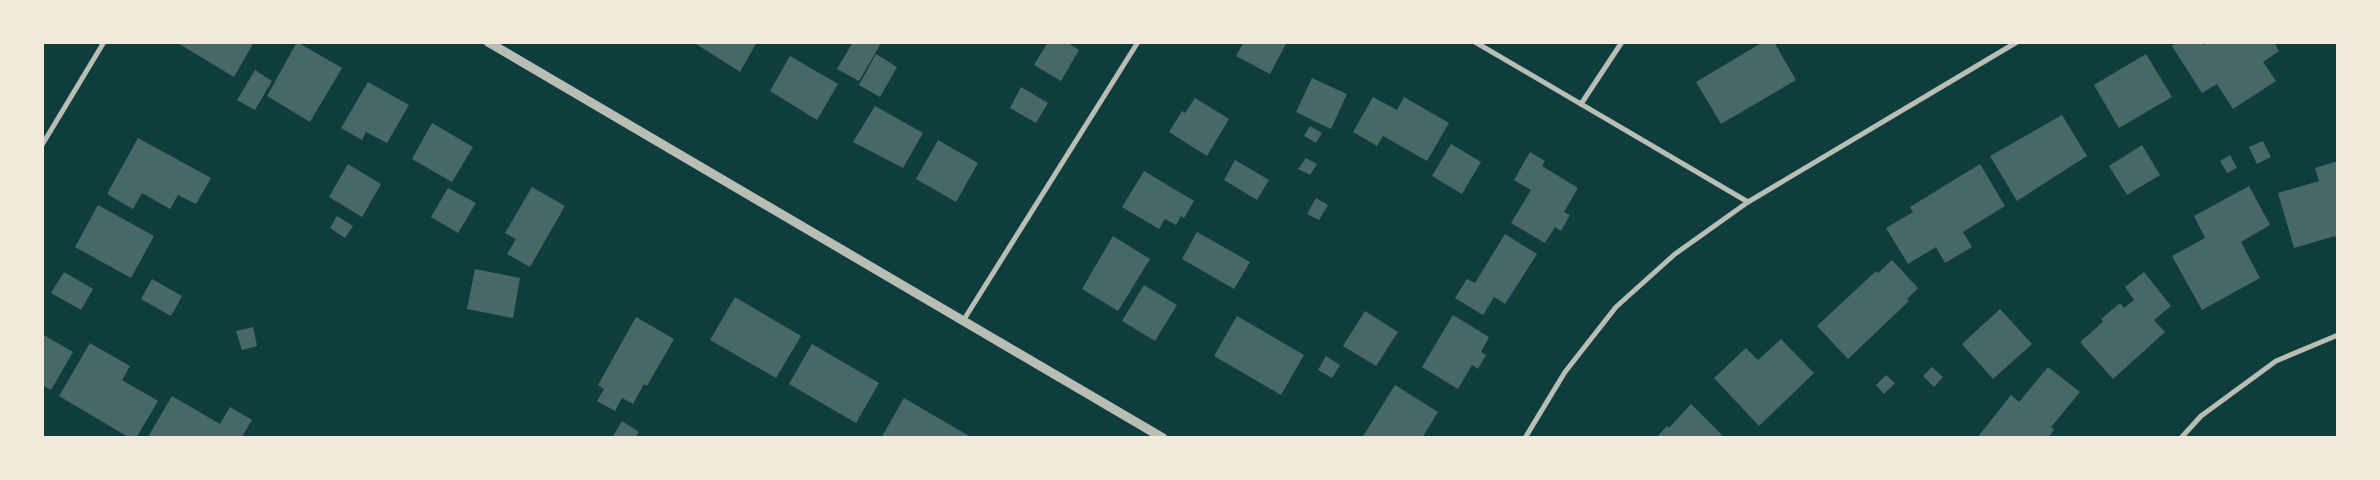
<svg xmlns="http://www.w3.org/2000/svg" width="2380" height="480" font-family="'Asap Condensed',sans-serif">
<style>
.building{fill:#486865}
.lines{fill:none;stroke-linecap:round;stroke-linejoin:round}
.minor{stroke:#b8beb3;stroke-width:5}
.tertiary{stroke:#b8beb3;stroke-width:9}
</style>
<rect width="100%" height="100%" fill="#0f3d3e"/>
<g class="building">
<path d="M176 42H254L234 77Z"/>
<path d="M297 42 342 68 310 122 267 96Z"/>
<path d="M693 42H757L740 72Z"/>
<path d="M853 42 881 43 859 81 837 69Z"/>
<path d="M1048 42H1066L1079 50 1061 81 1034 65Z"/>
<path d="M1244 42H1287L1270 74 1236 56Z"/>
<path d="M1763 42H1774L1796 80 1721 124 1696 82Z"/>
<path d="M2177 42H2202L2203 45 2208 42H2274L2279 51 2263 62 2276 81 2233 109 2217 84 2202 93 2172 46Z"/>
<path d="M876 54 897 67 880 97 859 85Z"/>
<path d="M2146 54 2172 97 2119 128 2094 85Z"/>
<path d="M790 56 838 84 817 120 770 91Z"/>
<path d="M255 70 272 81 255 110 237 100Z"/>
<path d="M1312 78 1347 94 1331 129 1296 112Z"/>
<path d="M368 82 409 105 387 143 366 132 362 140 341 128Z"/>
<path d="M1021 87 1048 103 1036 123 1010 108Z"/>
<path d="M1373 97 1397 110 1404 97 1449 123 1427 161 1383 136 1377 146 1353 132Z"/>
<path d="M1195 98 1229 119 1207 156 1169 132 1182 111 1185 113Z"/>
<path d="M875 106 923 133 903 168 853 142Z"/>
<path d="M2062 115 2087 156 2017 201 1990 156Z"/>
<path d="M432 123 473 147 452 182 412 159Z"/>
<path d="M1310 126 1322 133 1316 143 1304 136Z"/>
<path d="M138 138 211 178 196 204 178 195 170 209 142 193 133 209 107 194Z"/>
<path d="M938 140 978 163 956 202 916 179Z"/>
<path d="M2263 141 2271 157 2257 164 2249 147Z"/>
<path d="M1451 144 1481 162 1462 194 1432 176Z"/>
<path d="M2142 145 2160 175 2127 195 2109 166Z"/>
<path d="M1530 152 1545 161 1542 166 1578 188 1564 212 1570 215 1561 231 1555 227 1545 243 1511 223 1531 190 1514 180Z"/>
<path d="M2230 155 2237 168 2227 173 2220 161Z"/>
<path d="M1306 158 1317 164 1310 175 1298 169Z"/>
<path d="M1235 160 1269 180 1257 200 1224 180Z"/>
<path d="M2338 161V242L2335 236 2294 248 2278 193 2319 181 2315 168Z"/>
<path d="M348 164 381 184 362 217 329 197Z"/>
<path d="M1980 164 2005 206 1963 232 1972 247 1945 263 1936 247 1908 264 1886 228 1913 212 1910 207Z"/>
<path d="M1144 171 1194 201 1184 218 1181 216 1176 225 1165 219 1159 229 1122 207Z"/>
<path d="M2249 186 2270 225 2241 242 2260 278 2202 310 2172 256 2205 238 2194 216Z"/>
<path d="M532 187 565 206 530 267 507 254 516 239 505 233Z"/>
<path d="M448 188 476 203 458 233 431 217Z"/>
<path d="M1316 198 1328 205 1319 220 1307 214Z"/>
<path d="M98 205 154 236 131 278 75 247Z"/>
<path d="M337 216 353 226 345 238 330 228Z"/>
<path d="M1197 232 1250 262 1234 289 1182 259Z"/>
<path d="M1505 234 1537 254 1505 304 1494 297 1483 315 1455 298 1467 279 1475 283Z"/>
<path d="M1113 236 1150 259 1118 311 1082 289Z"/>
<path d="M1892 260 1918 288 1907 299 1909 301 1848 359 1817 326 1876 271 1878 273Z"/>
<path d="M475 269 520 278 513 318 467 309Z"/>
<path d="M64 272 93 289 81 310 51 293Z"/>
<path d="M2144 272 2171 306 2154 320 2165 332 2113 379 2080 342 2103 322 2101 319 2120 303 2124 308 2134 300 2125 287Z"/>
<path d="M152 279 182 296 171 316 141 299Z"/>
<path d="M1144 285 1177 305 1155 341 1122 321Z"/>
<path d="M735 297 801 336 776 378 710 340Z"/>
<path d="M2000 309 2032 344 1993 379 1962 344Z"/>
<path d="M1365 311 1398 332 1376 366 1343 346Z"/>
<path d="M1453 315 1489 337 1481 352 1486 355 1478 369 1472 365 1458 389 1422 367Z"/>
<path d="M1237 316 1304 355 1281 395 1214 356Z"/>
<path d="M636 317 674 339 647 386 644 384 633 404 622 398 615 411 597 401 604 389 598 385Z"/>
<path d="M253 327 257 346 242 350 236 331Z"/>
<path d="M42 334 73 352 51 390 42 385Z"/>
<path d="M1781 339 1814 373 1759 426 1714 378 1746 348 1758 360Z"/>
<path d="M90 343 130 366 122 380 158 401 136 438H130L59 396Z"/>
<path d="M812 344 879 383 856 423 789 384Z"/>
<path d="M1326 356 1340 365 1332 378 1318 370Z"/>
<path d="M1932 367 1943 377 1934 387 1923 376Z"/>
<path d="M2048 367 2080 392 2051 427 2054 430 2048 438H1977L2011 395 2019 402Z"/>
<path d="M1886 375 1895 383 1884 394 1876 385Z"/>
<path d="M1395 385 1438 412 1422 438H1362Z"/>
<path d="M172 396 220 424 230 407 252 420 241 438H152L149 435Z"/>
<path d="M904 398 969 436V438H881Z"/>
<path d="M1691 404 1722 435 1720 438H1656L1667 426 1669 428Z"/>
<path d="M622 421 639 432 635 438H612Z"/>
</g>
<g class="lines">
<g class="minor">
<path d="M1475 42 1748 202"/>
<path d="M1581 104 1622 42"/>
<path d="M42 145 104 42"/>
<path d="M963 321 1138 42"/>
<path d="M1525 438 1565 372 1616 307 1675 254 1748 202 2017 42"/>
<path d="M2181 438 2201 416 2276 361 2338 335"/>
</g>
<path class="tertiary" d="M488 42 1163 438"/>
</g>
<rect width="2380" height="480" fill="none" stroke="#f1e9da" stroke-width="88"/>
</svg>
